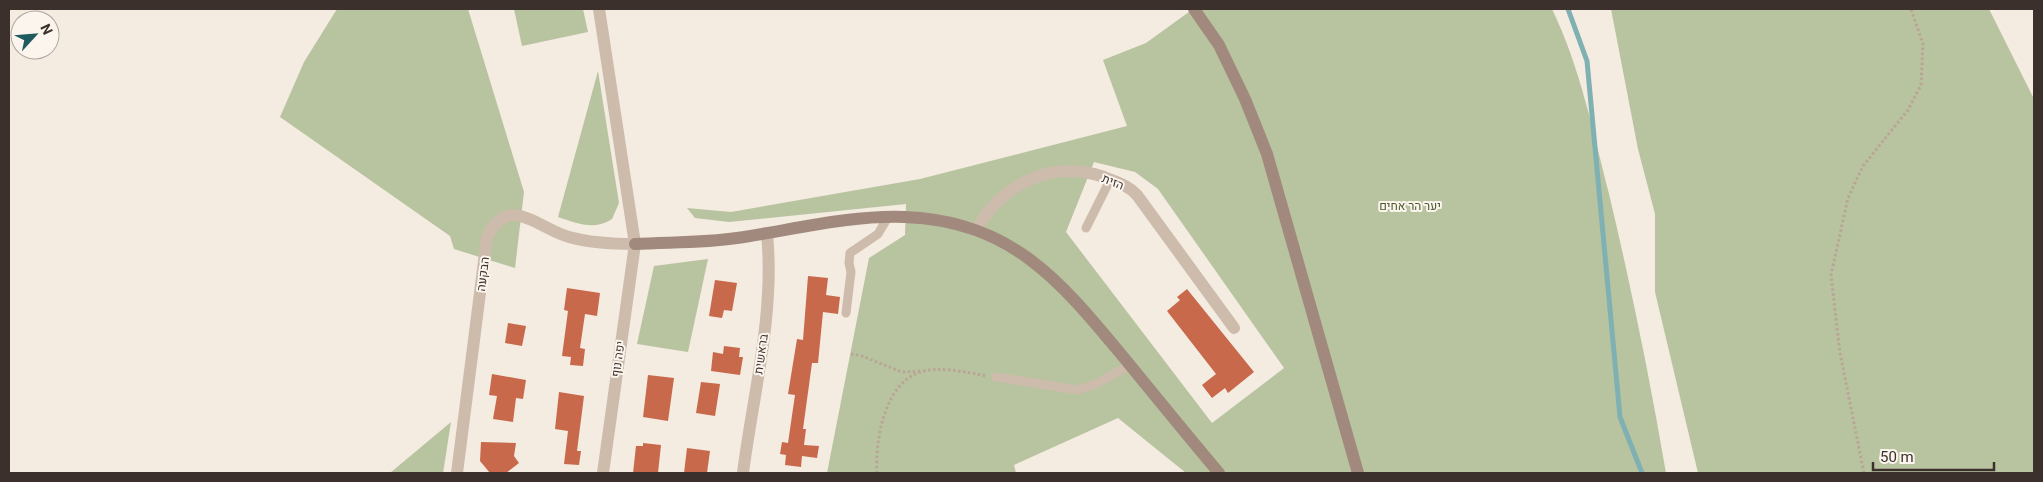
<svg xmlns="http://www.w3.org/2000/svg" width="2043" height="482" font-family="Roboto,Heebo,sans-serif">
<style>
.green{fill:#b8c4a0;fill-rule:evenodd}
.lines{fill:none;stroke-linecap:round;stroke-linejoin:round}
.stream{stroke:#7fb0b2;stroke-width:5}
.building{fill:#c8694b}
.path{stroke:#b9a596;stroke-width:3;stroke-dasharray:2.5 2.5;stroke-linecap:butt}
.lane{stroke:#cdbbac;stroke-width:9}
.street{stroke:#cdbbac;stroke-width:12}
.secondary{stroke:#a18a7d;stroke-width:12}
.labels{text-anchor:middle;stroke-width:4;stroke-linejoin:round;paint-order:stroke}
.street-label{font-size:12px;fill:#3b302b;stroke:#fbf5ee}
.park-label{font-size:12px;fill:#4a5a2e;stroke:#fbf5ee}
</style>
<rect width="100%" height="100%" fill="#f4ebe1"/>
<g class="green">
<path d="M337 9H468L524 192 515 268 454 249 450 236 280 117 304 62Z"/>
<path d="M514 9H583L588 32 522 46Z"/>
<path d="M1193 9H1552C1580 67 1593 131 1609 194 1631 286 1650 379 1666 473H1186L1118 418 1014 465 1016 473H827L869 258 905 235 906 204 729 222 695 218 687 208 731 212 920 179 1127 126 1103 60 1146 43ZM1094 162 1135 172 1158 189 1284 368 1212 423 1066 232Z"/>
<path d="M1611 9H1989L2034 99V473H1698L1655 292V214L1638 149Z"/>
<path d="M598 71 619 203 612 219C594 231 576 223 558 217Z"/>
<path d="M708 259 688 352 637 344 654 266Z"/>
<path d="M451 422 443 473H390Z"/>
</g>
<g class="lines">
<path class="stream" d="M1568 9 1587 61 1620 417 1642 473"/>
</g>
<g class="building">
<path d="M808 276 828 278 826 295 840 297 838 314 823 312 818 363H812L803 429H806L804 445 819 446 817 458 802 456 801 467 785 465 786 455 780 454 782 442 788 443 795 395 788 394 797 339 803 340Z"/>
<path d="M715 280 737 283 732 311 724 310 722 318 709 316Z"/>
<path d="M567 288 600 293 597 316 585 314 580 348 585 349 583 366 570 365 571 357 562 356 568 311 564 310Z"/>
<path d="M1187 289 1254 372 1228 393 1225 388 1212 398 1202 385 1216 374 1167 311 1180 300 1177 297Z"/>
<path d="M508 323 526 326 522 346 505 343Z"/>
<path d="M724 346 740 348 739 357H743L740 375 711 371 713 352 723 354Z"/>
<path d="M492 374 526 380 523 399 516 398 513 422 493 419 497 396 489 395Z"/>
<path d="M648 375 674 378 668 421 643 417Z"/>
<path d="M701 382 720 384 715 416 696 413Z"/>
<path d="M559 392 584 396 577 451H581L579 465 564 464 568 431 555 429Z"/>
<path d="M481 442 516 443 514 456 519 463 506 473H490L480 461Z"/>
<path d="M643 443 661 445 658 473H633L636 446H643Z"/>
<path d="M687 448 710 451 707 473H684Z"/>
</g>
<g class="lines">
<g class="path">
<path d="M851 354 862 356 902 372 920 371"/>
<path d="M877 473C875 441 884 384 920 372 938 366 967 372 986 376"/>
<path d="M1864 473 1840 353 1831 275 1848 198 1863 166 1908 110 1921 85 1923 44 1911 9"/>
</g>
<g class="lane">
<path d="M1086 228 1110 180"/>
<path d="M846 313 851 272 849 263 850 253 878 234 888 217"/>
<path d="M996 377 1078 390 1096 384 1130 365"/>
</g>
<g class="street">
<path d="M599 9 635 244 603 473"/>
<path d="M976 231C1001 184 1052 159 1104 177 1116 182 1128 185 1137 195L1234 328"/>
<path d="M457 473 487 238C507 192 539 229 569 237 591 243 613 244 635 244"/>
<path d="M743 473C753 394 775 314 767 234"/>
</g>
<g class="secondary">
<path d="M1194 9 1219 45 1245 99 1267 154 1358 473"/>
<path d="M635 244C669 242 703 243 737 238 792 230 849 215 905 217 1013 221 1062 283 1125 359 1156 397 1187 435 1219 473"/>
</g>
</g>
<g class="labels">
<g class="street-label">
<text transform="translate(1113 182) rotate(22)" y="4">הזית</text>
<text transform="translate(483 274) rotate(-83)" y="4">הבקעה</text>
<text transform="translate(761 354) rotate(-82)" y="4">בראשית</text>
<text transform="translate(618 359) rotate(-82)" y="4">יפה נוף</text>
</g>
<g class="park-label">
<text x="1410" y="210">יער הר אחים</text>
</g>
</g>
<rect width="2043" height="482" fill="none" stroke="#3b302b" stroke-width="20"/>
<g transform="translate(35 35) rotate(64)"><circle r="24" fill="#fbf5ee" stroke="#aea6a0"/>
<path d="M0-4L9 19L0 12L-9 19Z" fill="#1f5a5e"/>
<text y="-8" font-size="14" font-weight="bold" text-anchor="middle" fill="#3b302b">N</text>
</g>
<path d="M1873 462v8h121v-8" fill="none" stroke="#3b302b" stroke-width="2.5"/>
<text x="1880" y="462" font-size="15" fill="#3b302b" stroke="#fbf5ee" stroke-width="4" paint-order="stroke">50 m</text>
</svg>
